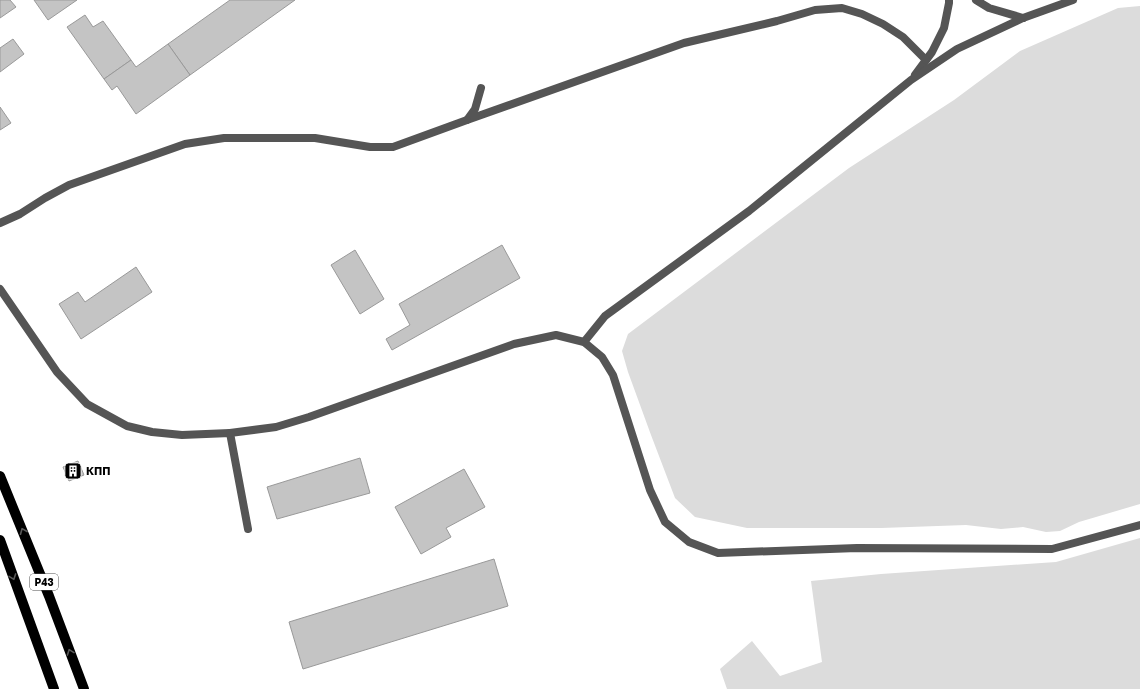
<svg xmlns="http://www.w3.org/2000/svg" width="1140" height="689" font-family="'Golos Text',sans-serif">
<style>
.green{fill:#dcdcdc}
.building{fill:#c4c4c4;stroke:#999}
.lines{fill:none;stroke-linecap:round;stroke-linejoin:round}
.service{stroke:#555;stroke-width:8}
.primary{stroke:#000;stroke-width:10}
.oneway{stroke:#595959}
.labels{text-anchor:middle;stroke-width:4;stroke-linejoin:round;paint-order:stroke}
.shield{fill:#fff;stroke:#4c4c4c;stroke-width:1}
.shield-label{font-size:10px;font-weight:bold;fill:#000}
.poi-label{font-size:11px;font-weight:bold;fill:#000;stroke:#fff;text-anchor:start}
</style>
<rect width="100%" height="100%" fill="#fff"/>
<g class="green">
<path d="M1140 6V504L1079 522 1060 531 1046 532 1023 527 1001 529 966 525 881 528H747L695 517 675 498 651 435 628 372 622 351 628 334 849 168 954 100 1020 51 1118 8Z"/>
<path d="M1140 538V689H727L720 669 752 641 780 676 822 662 811 581 881 574 1056 562Z"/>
</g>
<g class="building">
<path d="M0 0H10L16 7 0 18Z"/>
<path d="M34 0H77L48 20Z"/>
<path d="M230 0H295L190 75 168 44Z"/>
<path d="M85 15 93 27 103 21 131 60 104 79 67 27Z"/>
<path d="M13 39 24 54 0 72V48Z"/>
<path d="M168 44 190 75 136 114 117 86 112 90 104 79 131 60 136 67Z"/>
<path d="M0 107 11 123 0 130Z"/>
<path d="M502 245 520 278 392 350 386 339 410 325 399 304Z"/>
<path d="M355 250 384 299 360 314 331 265Z"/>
<path d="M136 267 152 292 81 339 59 304 78 292 85 302Z"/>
<path d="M360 458 370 493 277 519 267 487Z"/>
<path d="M78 461 84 475 69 481 63 467Z"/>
<path d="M464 469 485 507 446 528 451 537 421 554 395 507Z"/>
<path d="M494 559 508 606 303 669 289 622Z"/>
</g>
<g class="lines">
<g class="service">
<path d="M976 0 989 8 1023 18"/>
<path d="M915 75 932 52 944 28 949 3V0"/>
<path d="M481 88 475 109 467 120 684 43 777 21 815 10 842 8 862 14 883 24 903 37 926 60"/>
<path d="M0 223 20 214 45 198 69 185 185 144 224 138H315L370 147H393L467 120"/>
<path d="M0 289 57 372 87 404 127 426 152 432 182 435 230 433 248 529"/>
<path d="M584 342 605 316 749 211 911 80 957 49 1023 18 1073 0"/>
<path d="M230 433 276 427 309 417 514 344 556 335 584 342 602 357 613 375 650 490 665 522 689 542 718 553 857 548 1052 549 1140 525"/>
</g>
<g class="primary">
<path d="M0 476 49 596 84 689"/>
<path d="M0 540 54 689"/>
</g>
</g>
<defs><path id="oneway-chevron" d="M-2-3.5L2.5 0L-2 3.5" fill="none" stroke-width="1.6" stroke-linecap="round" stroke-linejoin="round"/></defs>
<g class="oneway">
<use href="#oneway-chevron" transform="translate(23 531) rotate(-112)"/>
<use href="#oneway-chevron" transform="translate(13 577) rotate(70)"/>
<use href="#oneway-chevron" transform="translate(70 652) rotate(-110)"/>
</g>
<defs>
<g id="building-square" transform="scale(0.9)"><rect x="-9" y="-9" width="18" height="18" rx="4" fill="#000" stroke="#fff"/><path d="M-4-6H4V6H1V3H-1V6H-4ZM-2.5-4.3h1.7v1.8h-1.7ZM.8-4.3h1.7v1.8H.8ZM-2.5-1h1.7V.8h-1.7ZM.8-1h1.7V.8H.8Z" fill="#fff"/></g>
</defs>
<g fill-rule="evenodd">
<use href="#building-square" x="73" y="471"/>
</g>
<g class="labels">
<rect class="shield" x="30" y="574" width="28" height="16" rx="3"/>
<g class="shield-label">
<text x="44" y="586">Р43</text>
</g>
<g class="poi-label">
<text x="86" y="475">КПП</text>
</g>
</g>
</svg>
